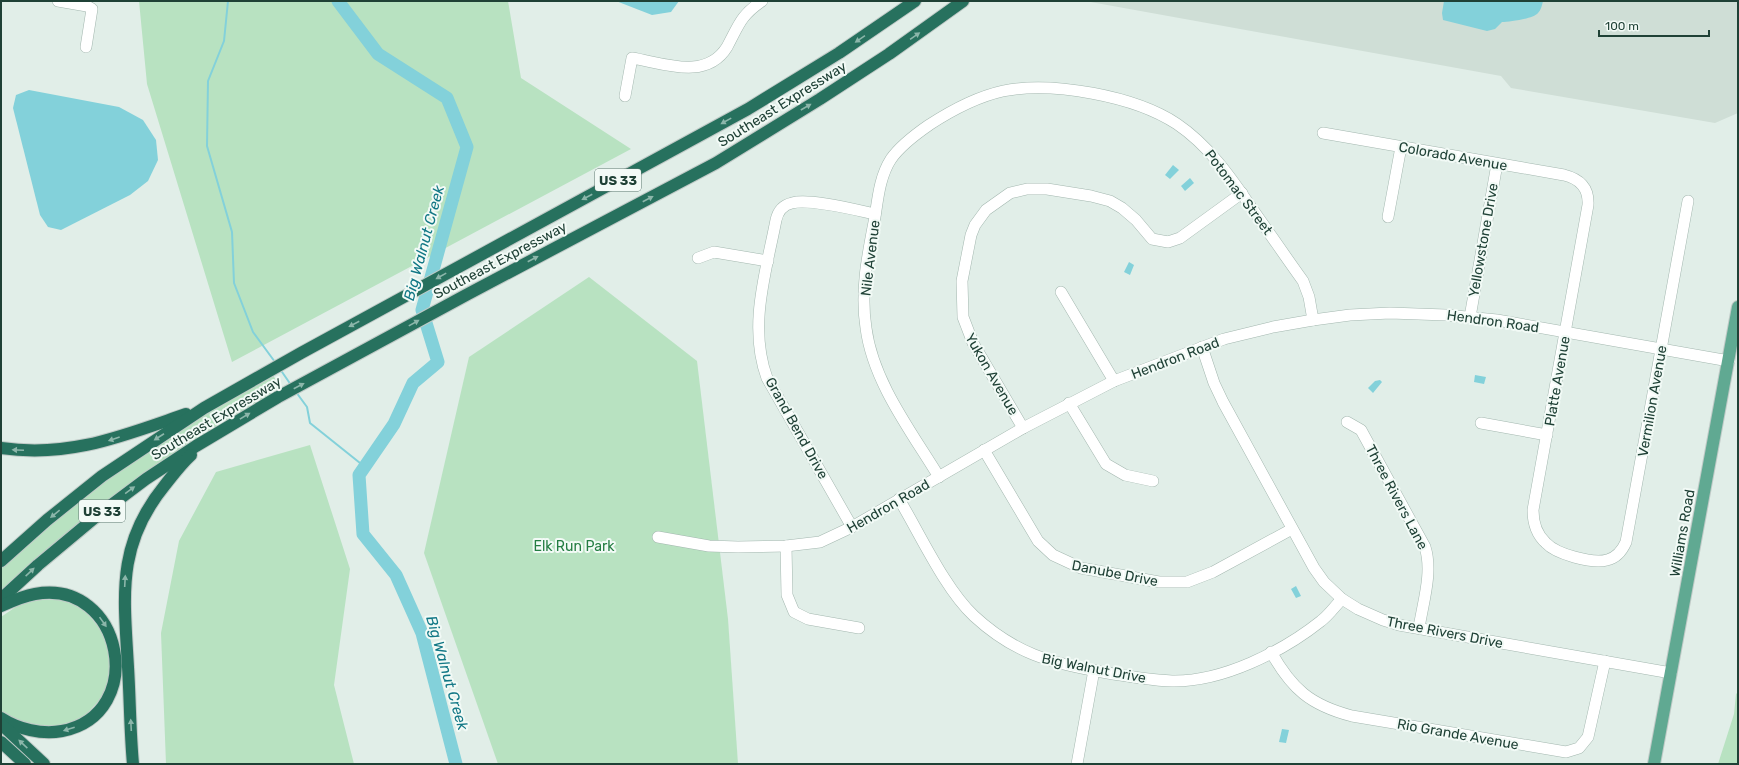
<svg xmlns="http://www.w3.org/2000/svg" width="1739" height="765" font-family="Rubik,sans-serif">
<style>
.built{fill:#cfded6}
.green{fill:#b8e2c1}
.water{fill:#83d1da}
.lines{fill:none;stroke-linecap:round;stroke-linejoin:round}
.stream{stroke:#83d1da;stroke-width:2}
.river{stroke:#83d1da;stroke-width:13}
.minor-casing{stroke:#a3b7af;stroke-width:12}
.major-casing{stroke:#c0cac7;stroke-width:14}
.highway-casing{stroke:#c0cac7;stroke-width:14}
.minor{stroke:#fff;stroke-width:11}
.major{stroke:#60a992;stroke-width:12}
.highway{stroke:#27715e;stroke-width:12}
.oneway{fill:#8cb6aa}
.labels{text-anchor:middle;stroke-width:4;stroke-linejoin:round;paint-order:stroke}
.shield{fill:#f2faf6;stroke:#5e7870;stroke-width:1}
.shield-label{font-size:13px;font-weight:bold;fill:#1f4136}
.street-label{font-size:14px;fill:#1f4136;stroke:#f2faf6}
.park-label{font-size:14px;fill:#247d42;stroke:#f2faf6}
.water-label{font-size:15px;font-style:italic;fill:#117785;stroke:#f2faf6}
</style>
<rect width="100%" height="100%" fill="#e1eee8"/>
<path class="built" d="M1085 1H1738V113L1715 123 1511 88 1501 76Z"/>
<g class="green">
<path d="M139 1H508L521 78 631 149 232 362 147 84Z"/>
<path d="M589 277 697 361 728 619 738 764H498L424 553 469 357Z"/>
<path d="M273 375 281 389 205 433 160 464 1 592V568L86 495 134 460 194 420Z"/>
<path d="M310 445 350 569 334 685 354 764H166L161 633 179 541 216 472Z"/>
<path d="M34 600H63L82 607 106 636 112 666 104 695 84 717 55 728 33 726 1 713V617L17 606Z"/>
<path d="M1738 692V764H1718L1734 714 1736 694Z"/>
</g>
<g class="water">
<path d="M616 1H679L671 12 652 15Z"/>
<path d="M1444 1H1543C1542 5 1541 10 1538 13 1533 19 1509 22 1502 22L1495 29 1487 31 1443 20 1442 13Z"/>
<path d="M29 90 119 107 143 120 156 140 158 160 148 181 130 195 61 230 48 227 40 215 13 108 16 95Z"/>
<path d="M1173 165 1179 170 1170 179 1165 175Z"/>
<path d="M1190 178 1194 183 1185 191 1181 186Z"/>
<path d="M1129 262 1134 265 1130 275 1124 272Z"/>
<path d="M1475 375 1486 377 1484 384 1474 382Z"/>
<path d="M1380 380 1382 382 1373 393 1368 388 1375 381Z"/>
<path d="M1296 586 1301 596 1296 598 1291 589Z"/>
<path d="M1282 729 1289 730 1286 743 1279 742Z"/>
</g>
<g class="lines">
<g class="stream">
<path d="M228 1 224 41 208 81 207 146 232 232 234 283 253 332 275 362"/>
<path d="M280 369 291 385"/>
<path d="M296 392 307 407 310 423 365 467"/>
</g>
<path class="river" d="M338 1 378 54 447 98 467 147 422 310 438 362 413 383 394 424 359 475 363 534 396 575 422 633 456 764"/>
<g class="minor-casing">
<g id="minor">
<path d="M58 1 87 6 92 9 86 47"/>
<path d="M625 96 632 58C663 63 706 81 727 47 739 25 740 16 762 1"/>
<path d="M1323 133 1564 175C1580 179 1589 188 1588 205L1533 510C1533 522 1536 534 1546 543 1556 554 1592 564 1607 560 1616 558 1622 551 1626 542L1688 201"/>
<path d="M1388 217 1401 147"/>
<path d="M698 258 714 252 768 261"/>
<path d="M1061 292 1114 381"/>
<path d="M1470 317 1497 164"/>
<path d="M1202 347 1214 383 1223 402 1314 568 1324 582 1342 599 1358 609 1383 620 1399 625 1671 673"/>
<path d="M1069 403 1106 464 1125 475 1153 481"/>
<path d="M1347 422 1361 430 1425 547C1433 572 1423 602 1419 628"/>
<path d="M1481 423 1547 435"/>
<path d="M1023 428 973 343 963 317 962 281 971 235 975 225 986 210 1010 193 1027 189H1047L1091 196 1110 201 1122 208 1136 220 1152 239 1168 242 1180 238 1242 193"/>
<path d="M984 450 1038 541 1053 555 1081 568 1159 582H1187L1213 572 1292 529"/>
<path d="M939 477C911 431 873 382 866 328 860 290 868 253 875 217 878 197 880 176 891 159 900 146 916 134 929 125 952 110 976 97 1003 91 1052 81 1135 96 1177 124 1208 145 1230 176 1251 207 1268 231 1285 256 1303 281L1309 297 1313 320"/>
<path d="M899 499C920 534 945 589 974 616 1014 653 1050 663 1102 672 1125 676 1148 680 1172 681 1222 682 1282 652 1321 621 1329 615 1335 606 1342 599"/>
<path d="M852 527 767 378C748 326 766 272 776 220 778 211 783 205 792 203 809 198 856 210 875 214"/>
<path d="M658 537 709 546 738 547 786 546 820 542 852 527 1023 428 1114 381 1224 339 1273 327 1313 320 1350 315 1390 313 1446 315 1497 320 1729 361"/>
<path d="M786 546 787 595 794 612 808 619 859 628"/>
<path d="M1271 652C1292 689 1310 705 1352 716L1566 752 1579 748 1588 737 1605 661"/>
<path d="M1077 764 1094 670"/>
</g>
</g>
<g class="major-casing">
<path id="major" d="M1654 764 1738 307"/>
</g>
<g class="highway-casing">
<g id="highway">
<path d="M1 448C70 458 122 436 186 414"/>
<path d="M1 561 47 520 102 476 204 408 301 353 748 109 839 53 915 1"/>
<path d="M1 599 38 565 98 515 146 479 196 446 278 397 468 294 716 163 820 99 889 54 963 1"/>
<path d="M1 606C12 601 23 596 35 594 123 578 149 714 62 731 42 735 18 729 1 718"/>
<path d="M1 724 44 764"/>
<path d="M1 742 25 764"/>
<path d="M133 764C130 732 130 699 128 667 124 595 116 545 165 485 173 475 181 464 191 455"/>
</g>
</g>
<use href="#minor" class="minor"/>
<use href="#major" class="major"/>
<use href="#highway" class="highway"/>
</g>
<defs><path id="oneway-solid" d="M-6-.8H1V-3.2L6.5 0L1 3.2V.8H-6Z"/></defs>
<g class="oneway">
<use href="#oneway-solid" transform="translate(915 36) rotate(-35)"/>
<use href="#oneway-solid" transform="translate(860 39) rotate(146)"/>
<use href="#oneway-solid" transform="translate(806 107) rotate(-30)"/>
<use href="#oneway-solid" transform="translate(726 121) rotate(151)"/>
<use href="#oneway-solid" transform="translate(587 197) rotate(152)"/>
<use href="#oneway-solid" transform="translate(648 199) rotate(-28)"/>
<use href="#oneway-solid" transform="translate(533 259) rotate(-28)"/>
<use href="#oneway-solid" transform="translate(441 276) rotate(151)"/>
<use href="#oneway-solid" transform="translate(414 323) rotate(-29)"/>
<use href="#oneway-solid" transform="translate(354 324) rotate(152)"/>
<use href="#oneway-solid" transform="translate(299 386) rotate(-28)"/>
<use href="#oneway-solid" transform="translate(245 416) rotate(-31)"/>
<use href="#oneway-solid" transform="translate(159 437) rotate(147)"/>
<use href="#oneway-solid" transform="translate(114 439) rotate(161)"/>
<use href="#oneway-solid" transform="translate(18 450) rotate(-178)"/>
<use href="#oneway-solid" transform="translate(130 490) rotate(-36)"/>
<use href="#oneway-solid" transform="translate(55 514) rotate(141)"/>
<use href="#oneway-solid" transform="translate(30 572) rotate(-43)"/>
<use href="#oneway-solid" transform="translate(125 581) rotate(-87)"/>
<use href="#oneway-solid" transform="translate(103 622) rotate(55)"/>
<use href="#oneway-solid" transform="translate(131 725) rotate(-93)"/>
<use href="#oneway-solid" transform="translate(69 729) rotate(162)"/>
<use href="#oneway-solid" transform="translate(23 744) rotate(-137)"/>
</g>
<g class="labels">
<g class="shield">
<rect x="595" y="169" width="46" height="22" rx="3"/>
<rect x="79" y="500" width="46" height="22" rx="3"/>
</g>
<g class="shield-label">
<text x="618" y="185">US 33</text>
<text x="102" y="516">US 33</text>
</g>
<g class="street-label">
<text transform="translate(782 104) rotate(-32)" y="5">Southeast Expressway</text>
<text transform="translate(1453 156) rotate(10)" y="5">Colorado Avenue</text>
<text transform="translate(1239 192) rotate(53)" y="5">Potomac Street</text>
<text transform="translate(1483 240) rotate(-80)" y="5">Yellowstone Drive</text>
<text transform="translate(870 258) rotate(-83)" y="5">Nile Avenue</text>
<text transform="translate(500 260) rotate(-28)" y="5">Southeast Expressway</text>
<text transform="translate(1493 321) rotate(8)" y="5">Hendron Road</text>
<text transform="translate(1175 358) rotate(-21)" y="5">Hendron Road</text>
<text transform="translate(992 374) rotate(60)" y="5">Yukon Avenue</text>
<text transform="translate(1557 381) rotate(-80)" y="5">Platte Avenue</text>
<text transform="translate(1652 401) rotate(-80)" y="5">Vermilion Avenue</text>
<text transform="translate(216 418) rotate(-31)" y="5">Southeast Expressway</text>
<text transform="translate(797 428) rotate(61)" y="5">Grand Bend Drive</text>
<text transform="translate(1397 497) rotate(62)" y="5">Three Rivers Lane</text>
<text transform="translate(888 506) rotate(-30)" y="5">Hendron Road</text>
<text transform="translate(1682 533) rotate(-80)" y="5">Williams Road</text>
<text transform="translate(1115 573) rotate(11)" y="5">Danube Drive</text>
<text transform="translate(1445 632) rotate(11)" y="5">Three Rivers Drive</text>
<text transform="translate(1094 668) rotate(11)" y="5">Big Walnut Drive</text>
<text transform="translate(1458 734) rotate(10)" y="5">Rio Grande Avenue</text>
</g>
<g class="park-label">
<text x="574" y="551">Elk Run Park</text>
</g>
<g class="water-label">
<text transform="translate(424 243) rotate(-75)" y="5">Big Walnut Creek</text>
<text transform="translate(447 673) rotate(74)" y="5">Big Walnut Creek</text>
</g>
</g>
<rect width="1739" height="765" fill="none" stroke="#1f4136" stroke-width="4"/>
<path d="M1599 30v6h110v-6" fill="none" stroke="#1f4136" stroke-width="2"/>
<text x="1605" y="30" font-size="12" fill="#1f4136" stroke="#f2faf6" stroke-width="3" paint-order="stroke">100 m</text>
</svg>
